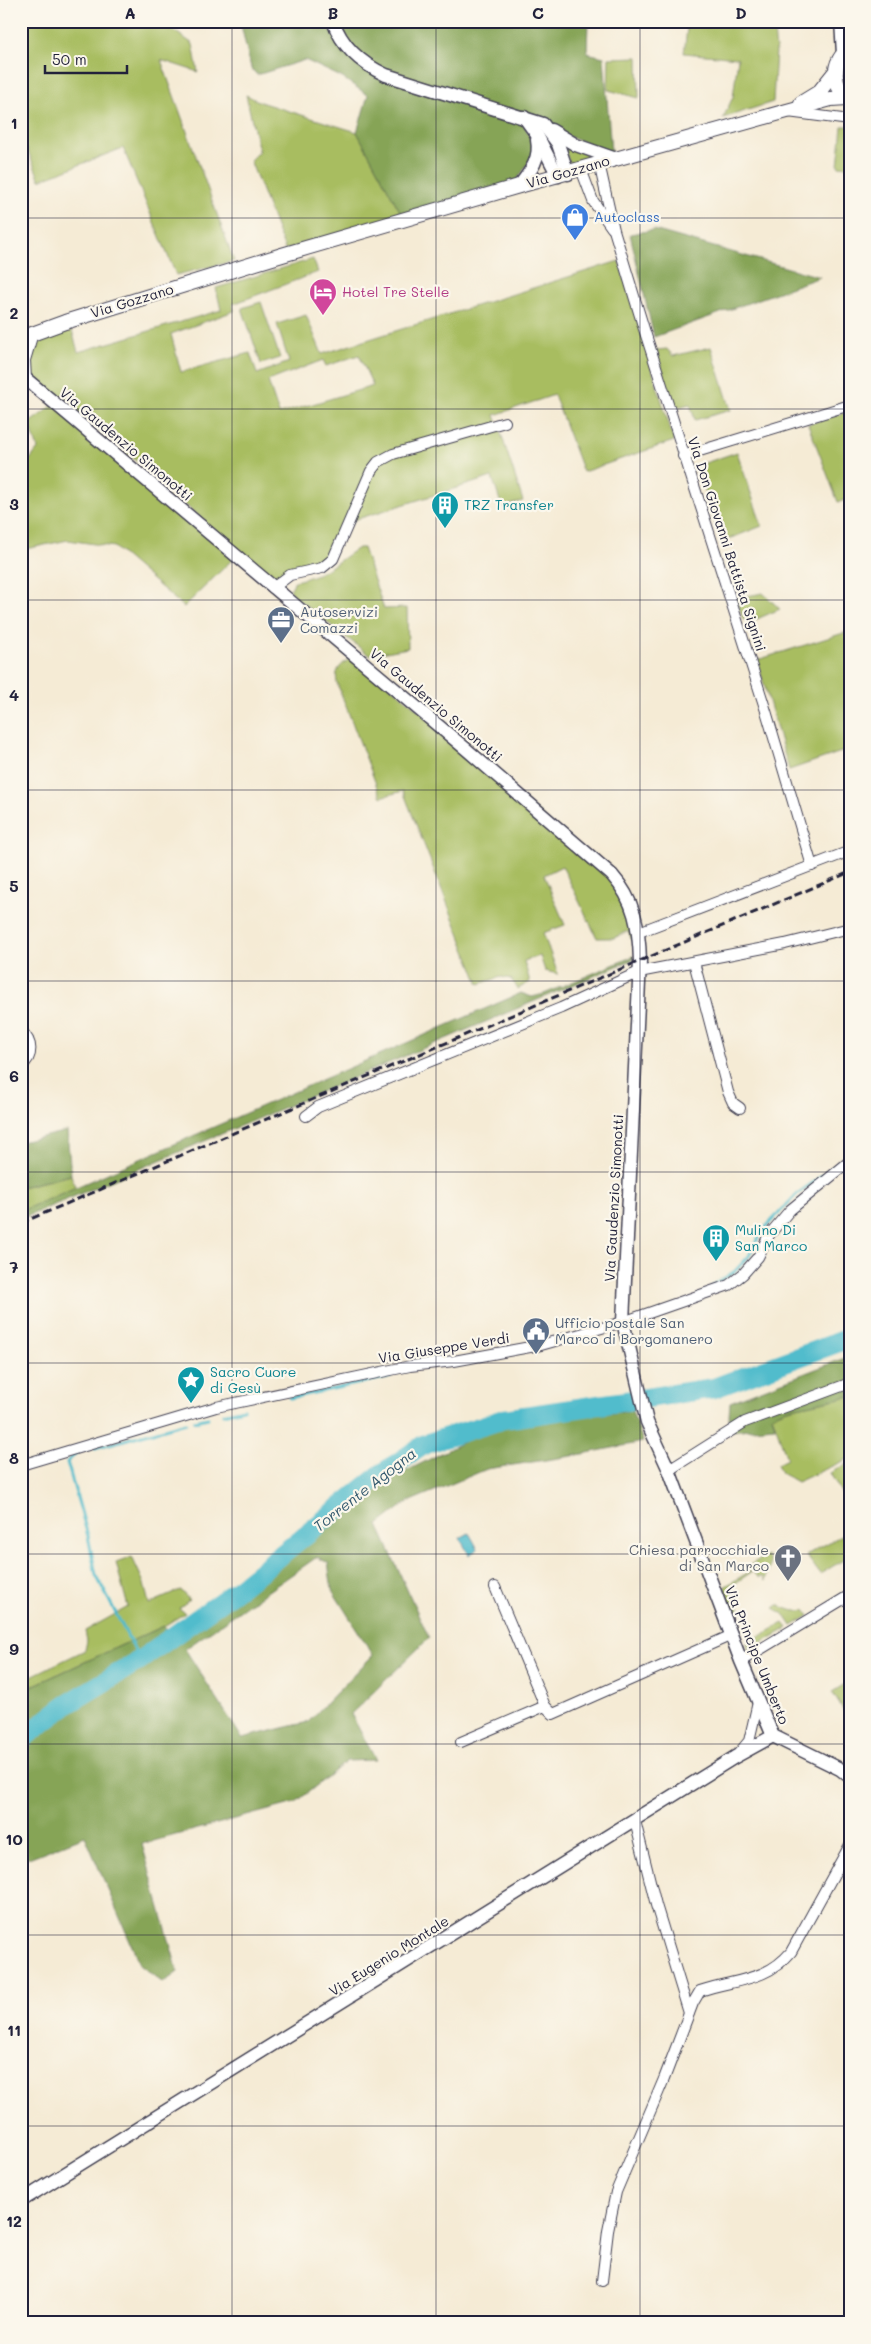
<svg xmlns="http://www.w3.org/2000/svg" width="871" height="2344" font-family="Mali,sans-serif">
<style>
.green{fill:#a8bd61;stroke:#65704e;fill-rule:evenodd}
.forest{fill:#86a457;stroke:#546349;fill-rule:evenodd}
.water{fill:#51bccc;stroke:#3a6f84}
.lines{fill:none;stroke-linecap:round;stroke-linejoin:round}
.stream{stroke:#51bccc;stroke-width:3}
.river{stroke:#51bccc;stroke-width:20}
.minor-casing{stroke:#424052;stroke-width:12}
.tertiary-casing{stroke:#424052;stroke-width:15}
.secondary-casing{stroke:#424052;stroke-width:16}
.minor{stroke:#fff;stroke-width:10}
.tertiary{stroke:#fff;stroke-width:12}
.secondary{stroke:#fff;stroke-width:14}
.rail{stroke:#22223b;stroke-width:3;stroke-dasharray:8 4;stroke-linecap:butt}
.grid{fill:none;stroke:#22223b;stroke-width:1;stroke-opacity:0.55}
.labels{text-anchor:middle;stroke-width:4.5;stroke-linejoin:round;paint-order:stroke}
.street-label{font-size:14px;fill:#22223b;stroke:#fbf7ec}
.shop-label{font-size:14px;fill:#366cbe;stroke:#fbf7ec;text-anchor:start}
.hotel-label{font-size:14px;fill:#b23c85;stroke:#fbf7ec;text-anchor:start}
.culture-label{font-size:14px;fill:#0d838f;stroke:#fbf7ec;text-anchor:start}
.service-label{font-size:14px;fill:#4e5e75;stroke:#fbf7ec;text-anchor:start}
.worship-label{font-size:14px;fill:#5b616d;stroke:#fbf7ec;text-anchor:end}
.water-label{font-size:15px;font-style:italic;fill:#32586e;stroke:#fbf7ec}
.neatline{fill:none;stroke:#22223b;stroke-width:2}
.grid-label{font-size:16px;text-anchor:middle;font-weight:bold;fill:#22223b}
</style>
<rect width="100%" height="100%" fill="#fbf7ec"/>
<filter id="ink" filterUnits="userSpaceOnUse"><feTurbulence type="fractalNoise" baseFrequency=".02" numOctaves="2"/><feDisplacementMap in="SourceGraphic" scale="10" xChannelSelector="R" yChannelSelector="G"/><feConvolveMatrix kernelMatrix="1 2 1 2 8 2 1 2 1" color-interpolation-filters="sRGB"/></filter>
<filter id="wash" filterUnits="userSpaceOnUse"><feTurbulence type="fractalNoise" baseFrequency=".0096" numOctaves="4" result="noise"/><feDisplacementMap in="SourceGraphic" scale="20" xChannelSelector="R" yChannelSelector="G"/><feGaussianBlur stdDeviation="1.12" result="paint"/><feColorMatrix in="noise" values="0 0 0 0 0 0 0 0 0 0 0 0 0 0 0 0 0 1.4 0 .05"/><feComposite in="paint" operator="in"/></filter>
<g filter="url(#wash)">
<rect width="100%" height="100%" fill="#f5ebd5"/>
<g class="green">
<path d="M21 21H160L193 44 198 72 161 60 234 261 176 275 123 148 40 180 21 135Z"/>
<path d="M688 21H773L776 50 773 102 723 118 733 97 738 58 684 53Z"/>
<path d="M638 57 639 98 608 90 609 58Z"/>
<path d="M246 95 263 103 357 132 402 215 285 250 250 160 259 151Z"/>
<path d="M842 126H850V167L838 166Z"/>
<path d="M562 141 597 160 571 168Z"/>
<path d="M313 259 318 272 233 304 234 311 171 334 181 372 250 353 257 374 289 362 277 324 306 315 322 354 619 261 674 441 583 472 554 395 495 415 523 501 502 507 492 477 341 524 330 553 319 564 285 570 271 582 139 463 30 374C22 343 49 338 72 330L78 352 221 310 216 288ZM359 355 373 386 279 414 268 381 323 360 326 366Z"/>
<path d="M261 302 280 358 261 364 242 308Z"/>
<path d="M711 347 731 410 695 420 690 404 675 408 656 350 667 349 673 356Z"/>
<path d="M55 404 236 556 184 607 114 547 68 540 21 550V471L38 449 29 423Z"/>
<path d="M850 411V499L838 502 808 424Z"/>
<path d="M737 452 762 526 721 542 699 471 702 464Z"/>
<path d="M358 548H363L384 609 407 608 408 648 369 655 295 597 290 590 295 581C326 574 333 564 358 548Z"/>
<path d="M763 593 780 609 750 622 743 619 736 598Z"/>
<path d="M850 631V749L789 770 757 660Z"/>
<path d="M355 656 612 875 630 900 634 945 628 931 614 938H597L562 866 544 875 565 925 543 933 558 974 545 971 540 956 524 961 530 982 518 989 511 979 501 977 479 984 403 791 381 797 337 683C334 668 343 663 355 656Z"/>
<path d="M71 1175 76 1189 21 1211V1187Z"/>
<path d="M850 1396V1458L797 1482 781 1473 777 1464 787 1459 772 1415 787 1409Z"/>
<path d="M850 1462V1508L830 1473Z"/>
<path d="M846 1533 850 1541V1556L820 1574 806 1555Z"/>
<path d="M767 1555 771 1563 765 1581 763 1577H758L753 1571 731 1586 740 1610 735 1612 724 1587 752 1570 750 1565Z"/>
<path d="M132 1557 144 1583 149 1604 181 1590 189 1600 179 1608 185 1613 164 1626 21 1691V1681L85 1650 87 1641 85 1631 128 1607 116 1563Z"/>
<path d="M778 1605C787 1609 796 1613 805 1610L809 1616 792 1626 784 1614 774 1608Z"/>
<path d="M784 1623 788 1628 749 1650 747 1643Z"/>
<path d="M850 1681V1717L848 1718 832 1692Z"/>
</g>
<g class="forest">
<path d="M240 21H328L367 70 523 122 533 143 534 155 517 180 402 215 357 132 368 95 341 77 305 60 257 75 251 68Z"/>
<path d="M337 21H588L587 53 604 57 611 152 379 68 359 56Z"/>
<path d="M654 230 820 277 654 337 630 234Z"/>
<path d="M634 956V959L21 1219V1211L521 993 532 997 544 994Z"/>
<path d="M67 1131 71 1175 21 1187V1142Z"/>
<path d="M850 1356V1396L787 1409 772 1415 775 1427 728 1431 730 1402Z"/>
<path d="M632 1411 643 1442 572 1456 487 1469 408 1502 378 1525 429 1638 351 1714 376 1760 347 1761 295 1803 142 1844 178 1972 163 1983 140 1965 85 1836 21 1861V1691L164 1626 179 1641 299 1552 379 1485 471 1438 522 1422ZM317 1557 328 1563 332 1590 373 1655 308 1722 242 1738 185 1649Z"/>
</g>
<path class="water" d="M469 1533 478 1549 469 1555 460 1538Z"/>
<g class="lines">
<g class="stream">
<path d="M712 1286 735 1271 749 1256 761 1232 797 1194 837 1165"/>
<path d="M290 1398 390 1377"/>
<path d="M223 1414 243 1409"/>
<path d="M194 1421 208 1418"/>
<path d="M95 1448 186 1423"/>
<path d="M77 1453 67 1462 88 1536 96 1575 140 1660"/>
</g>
<path class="river" d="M21 1740 63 1707 140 1660 241 1587 381 1474 425 1444 504 1419 714 1388 850 1338"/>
</g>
</g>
<g filter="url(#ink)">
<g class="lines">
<g class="minor-casing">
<g id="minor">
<path d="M788 112 850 120"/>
<path d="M599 163 614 230 644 329 766 711 812 866"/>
<path d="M581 169 593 201 612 228"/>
<path d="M26 379 25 360 33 333"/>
<path d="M683 456 850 405"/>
<path d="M273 588 290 575 322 568 333 559 371 471 378 462 393 454 505 422"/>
<path d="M639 932 850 851"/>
<path d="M694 962 728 1092 733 1103 740 1108"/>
<path d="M21 1031C33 1041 34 1057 21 1066"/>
<path d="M306 1116 318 1107 561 1008 639 972 785 944 850 928"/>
<path d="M21 1465 216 1407 410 1366 454 1361 541 1345 623 1322 729 1285 743 1274 758 1257 769 1235 790 1210 850 1161"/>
<path d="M669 1470 745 1422 850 1383"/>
<path d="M495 1587 545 1706 553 1714 732 1635"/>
<path d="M741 1661 850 1595"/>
<path d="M461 1742 545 1706"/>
<path d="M739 1753 749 1741 758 1702"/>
<path d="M635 1821 656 1905 689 2013"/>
<path d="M602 2281 608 2231 616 2192 664 2079 693 2003 700 1991C735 1979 766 1982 791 1952L850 1845"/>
</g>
</g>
<g class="tertiary-casing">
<g id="tertiary">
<path d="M333 21C342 47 362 64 386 75L543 124 558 144 568 174"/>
<path d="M841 21 843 54"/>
<path d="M524 117 537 135 558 176"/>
<path d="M551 130 576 145 616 159"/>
<path d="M519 186C530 172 541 159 537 140"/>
<path d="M21 377 26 379 466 749 612 875C635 901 639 927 640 961L623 1322 647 1422 669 1470 741 1661 773 1736 840 1769 850 1777"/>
<path d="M21 2201 735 1757 773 1736"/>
</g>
</g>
<g class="secondary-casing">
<g id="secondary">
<path d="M850 48C831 62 831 86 850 100"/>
<path d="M801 103 819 92 835 72"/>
<path d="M21 338 65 322 282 255 519 186 787 111 831 99 847 98"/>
</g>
</g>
<use href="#minor" class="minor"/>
<use href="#tertiary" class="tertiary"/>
<use href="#secondary" class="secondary"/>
<path class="rail" d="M21 1223 850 872"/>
</g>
</g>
<path class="grid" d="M232 21V2323M436 21V2323M640 21V2323M21 218H850M21 409H850M21 600H850M21 790H850M21 981H850M21 1172H850M21 1363H850M21 1554H850M21 1744H850M21 1935H850M21 2126H850"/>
<defs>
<g id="shop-pin" transform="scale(1.4375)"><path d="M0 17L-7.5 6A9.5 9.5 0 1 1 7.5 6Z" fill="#3f7fe0" stroke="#fbf7ec"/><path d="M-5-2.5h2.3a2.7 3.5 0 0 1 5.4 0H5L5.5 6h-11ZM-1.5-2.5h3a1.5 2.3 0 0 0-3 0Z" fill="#fff"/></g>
<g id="hotel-pin" transform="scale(1.4375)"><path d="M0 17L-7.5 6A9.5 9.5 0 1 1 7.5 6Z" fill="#d1479c" stroke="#fbf7ec"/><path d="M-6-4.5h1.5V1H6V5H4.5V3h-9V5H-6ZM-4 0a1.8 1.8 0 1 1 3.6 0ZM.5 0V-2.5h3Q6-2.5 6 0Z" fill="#fff"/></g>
<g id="building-pin" transform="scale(1.4375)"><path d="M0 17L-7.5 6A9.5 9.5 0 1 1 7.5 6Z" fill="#0f9aa8" stroke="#fbf7ec"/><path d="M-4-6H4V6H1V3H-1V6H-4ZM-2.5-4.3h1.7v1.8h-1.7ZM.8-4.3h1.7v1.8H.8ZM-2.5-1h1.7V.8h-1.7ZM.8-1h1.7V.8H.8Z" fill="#fff"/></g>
<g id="office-pin" transform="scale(1.4375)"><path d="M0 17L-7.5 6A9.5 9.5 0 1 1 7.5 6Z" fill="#5c6f8a" stroke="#fbf7ec"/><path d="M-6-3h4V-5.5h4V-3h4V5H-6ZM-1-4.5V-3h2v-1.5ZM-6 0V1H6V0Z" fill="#fff"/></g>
<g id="civic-pin" transform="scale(1.4375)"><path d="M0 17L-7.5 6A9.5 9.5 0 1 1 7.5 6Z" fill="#5c6f8a" stroke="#fbf7ec"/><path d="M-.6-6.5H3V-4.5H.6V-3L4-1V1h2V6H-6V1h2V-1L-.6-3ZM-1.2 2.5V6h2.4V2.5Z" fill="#fff"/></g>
<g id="sight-pin" transform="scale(1.4375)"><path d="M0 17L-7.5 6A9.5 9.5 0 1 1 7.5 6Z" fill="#0f9aa8" stroke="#fbf7ec"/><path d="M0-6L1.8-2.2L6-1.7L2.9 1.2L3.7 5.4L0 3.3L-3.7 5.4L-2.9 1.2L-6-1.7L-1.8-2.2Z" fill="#fff"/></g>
<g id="church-pin" transform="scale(1.4375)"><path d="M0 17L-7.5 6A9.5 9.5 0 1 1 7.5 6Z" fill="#6b7280" stroke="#fbf7ec"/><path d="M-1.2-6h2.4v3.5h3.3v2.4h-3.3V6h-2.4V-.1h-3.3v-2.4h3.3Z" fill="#fff"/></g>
</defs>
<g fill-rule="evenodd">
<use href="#shop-pin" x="575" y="217"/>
<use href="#hotel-pin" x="323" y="292"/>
<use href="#building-pin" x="445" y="505"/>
<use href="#office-pin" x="281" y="620"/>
<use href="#building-pin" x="716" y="1238"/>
<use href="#civic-pin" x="536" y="1331"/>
<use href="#sight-pin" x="191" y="1380"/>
<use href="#church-pin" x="788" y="1558"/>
</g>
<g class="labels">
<g class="street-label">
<text transform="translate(568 172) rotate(-16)" y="5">Via Gozzano</text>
<text transform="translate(132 301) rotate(-17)" y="5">Via Gozzano</text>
<text transform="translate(126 444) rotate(40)" y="5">Via Gaudenzio Simonotti</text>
<text transform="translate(727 544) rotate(72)" y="5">Via Don Giovanni Battista Signini</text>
<text transform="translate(436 705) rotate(40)" y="5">Via Gaudenzio Simonotti</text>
<text transform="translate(614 1198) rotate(-87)" y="5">Via Gaudenzio Simonotti</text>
<text transform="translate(444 1348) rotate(-9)" y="5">Via Giuseppe Verdi</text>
<text transform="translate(757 1655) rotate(68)" y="5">Via Principe Umberto</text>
<text transform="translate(389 1956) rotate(-32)" y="5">Via Eugenio Montale</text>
</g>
<g class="shop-label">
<text x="594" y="222">Autoclass</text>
</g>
<g class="hotel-label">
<text x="342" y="297">Hotel Tre Stelle</text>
</g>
<g class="culture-label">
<text x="464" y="510">TRZ Transfer</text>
<text x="735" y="1235">Mulino Di<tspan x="735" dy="16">San Marco</tspan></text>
<text x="210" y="1377">Sacro Cuore<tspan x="210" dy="16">di Gesù</tspan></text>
</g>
<g class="service-label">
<text x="300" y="617">Autoservizi<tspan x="300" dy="16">Comazzi</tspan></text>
<text x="555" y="1328">Ufficio postale San<tspan x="555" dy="16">Marco di Borgomanero</tspan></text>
</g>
<g class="worship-label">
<text x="769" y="1555">Chiesa parrocchiale<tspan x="769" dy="16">di San Marco</tspan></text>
</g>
<g class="water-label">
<text transform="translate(365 1490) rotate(-38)" y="5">Torrente Agogna</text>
</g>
</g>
<rect width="871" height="2344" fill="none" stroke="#fbf7ec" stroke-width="55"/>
<path d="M45 65v8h82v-8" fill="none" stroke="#22223b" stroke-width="2.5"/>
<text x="52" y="65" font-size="15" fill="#22223b" stroke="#fbf7ec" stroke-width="4" paint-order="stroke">50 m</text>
<rect x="28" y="28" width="816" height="2288" class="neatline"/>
<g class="grid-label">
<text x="130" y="19">A</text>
<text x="333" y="19">B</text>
<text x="538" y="19">C</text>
<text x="741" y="19">D</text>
<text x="14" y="129">1</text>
<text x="14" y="319">2</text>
<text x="14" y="510">3</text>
<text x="14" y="701">4</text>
<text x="14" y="892">5</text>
<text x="14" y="1082">6</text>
<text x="14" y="1273">7</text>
<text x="14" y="1464">8</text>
<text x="14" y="1655">9</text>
<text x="14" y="1845">10</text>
<text x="14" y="2036">11</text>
<text x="14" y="2227">12</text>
</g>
</svg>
